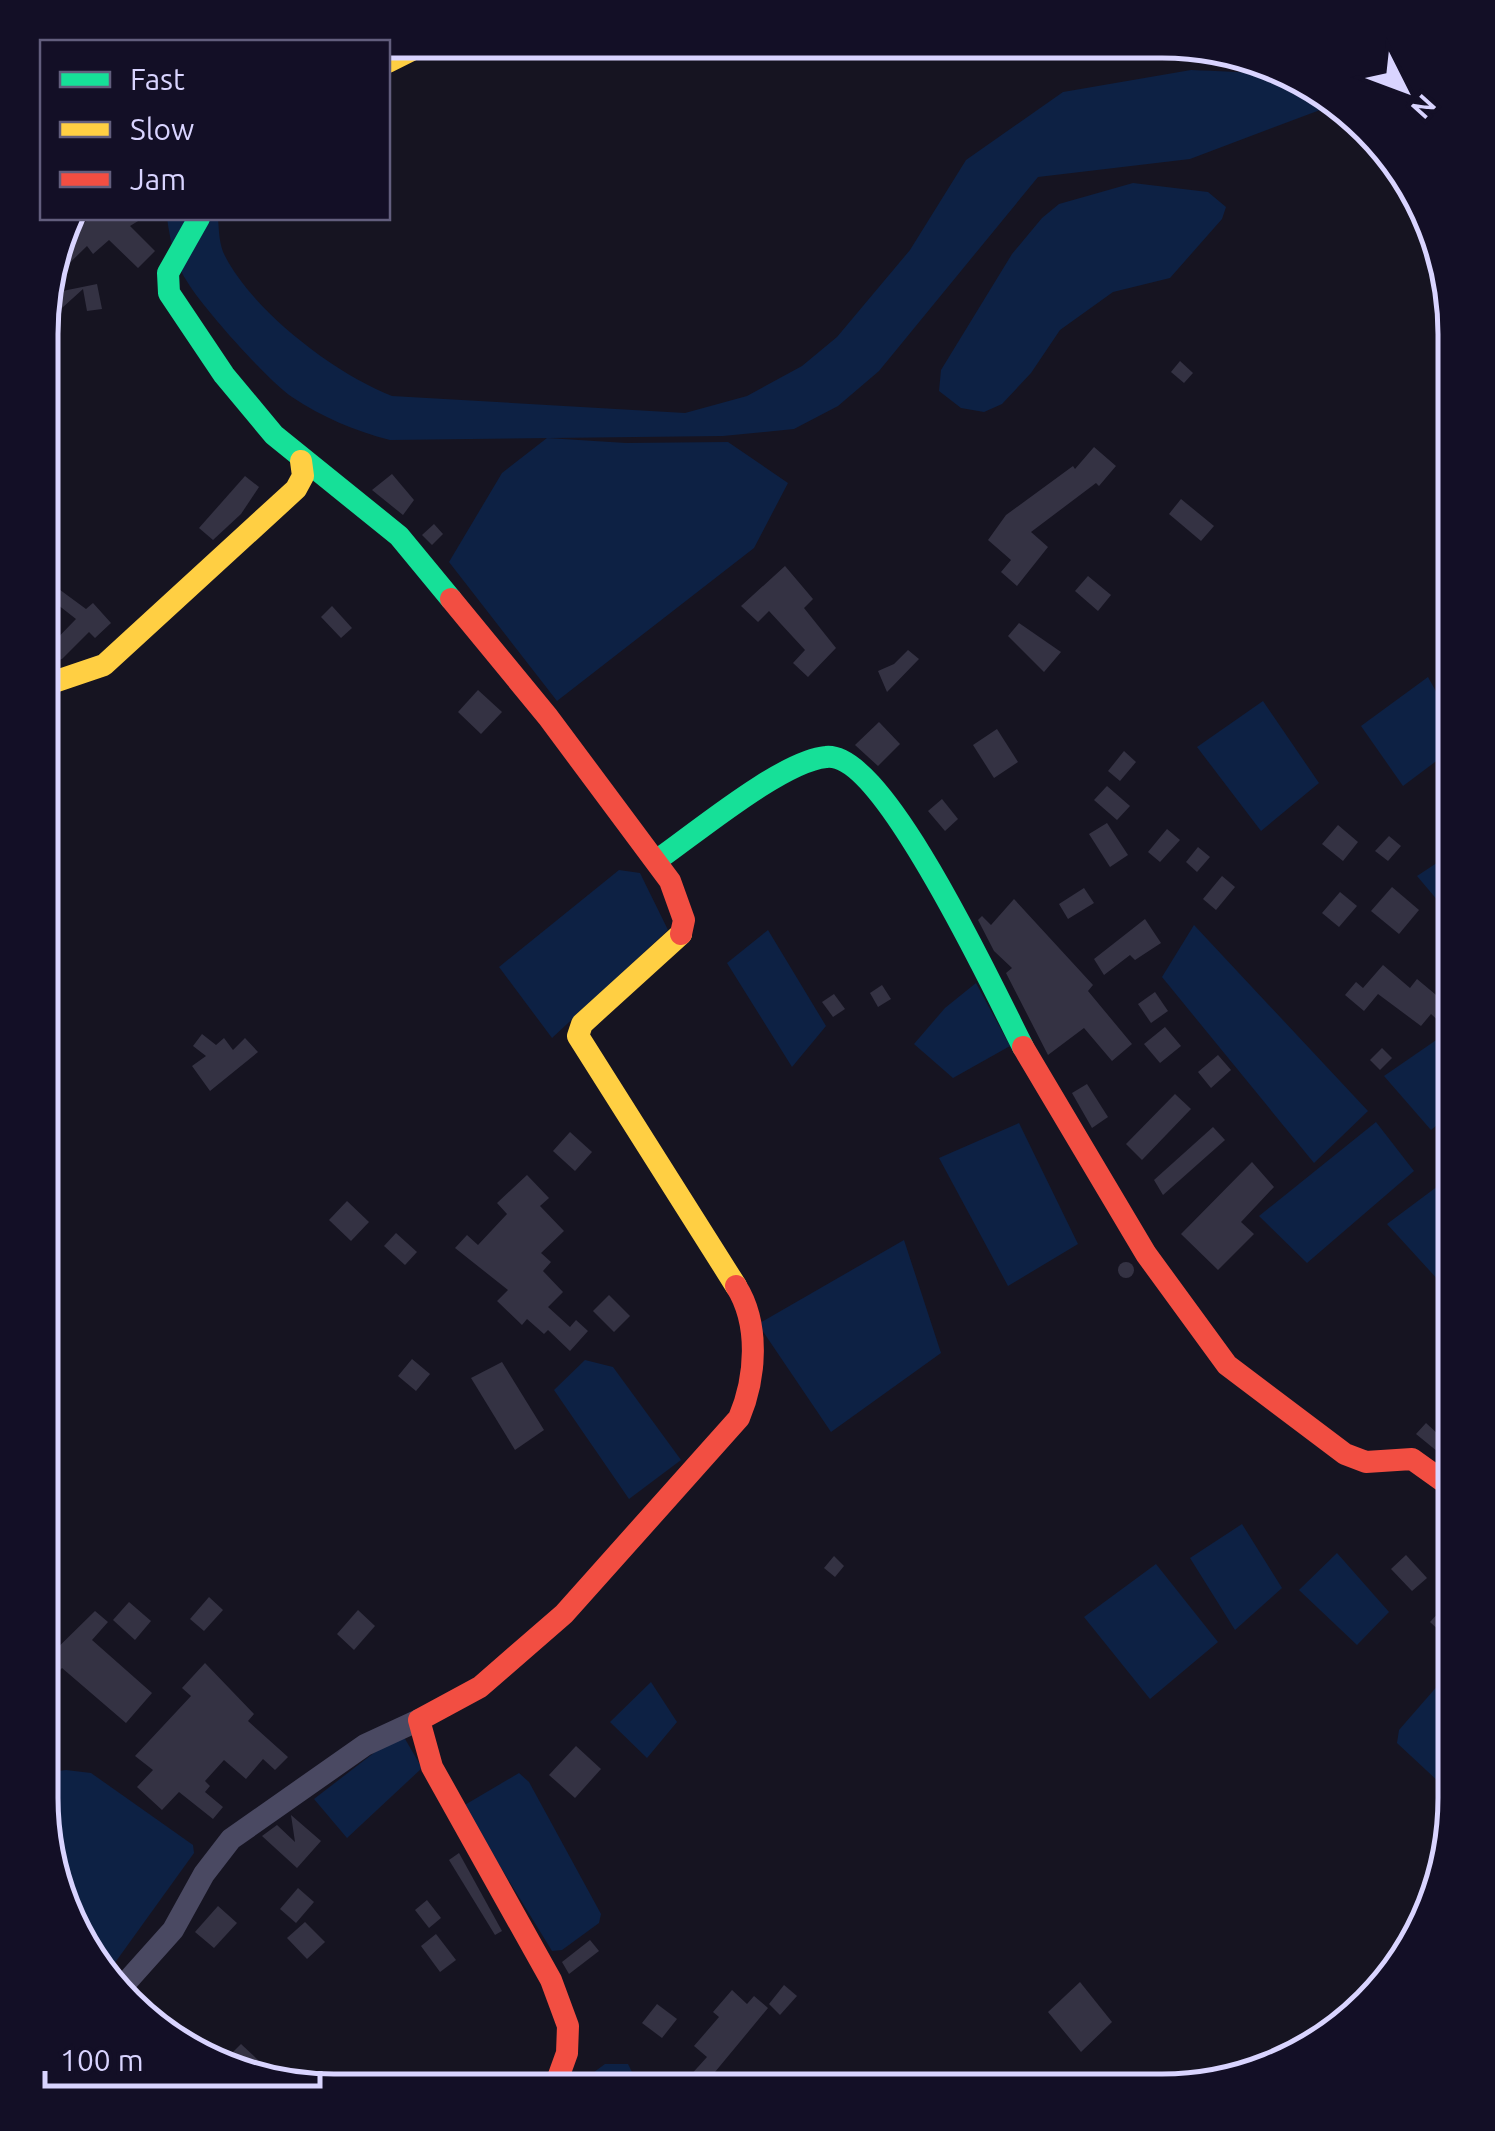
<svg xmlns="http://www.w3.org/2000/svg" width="1495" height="2131" font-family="Ubuntu,sans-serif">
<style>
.water{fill:#0d2144}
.building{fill:#343243}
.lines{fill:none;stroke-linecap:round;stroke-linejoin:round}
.street{stroke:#4a4962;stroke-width:22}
.fast{stroke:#16e098;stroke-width:22}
.slow{stroke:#ffcf43;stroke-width:22}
.jam{stroke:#f24e42;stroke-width:22}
.rim{fill:none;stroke:#d9d4ff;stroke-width:5}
</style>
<rect width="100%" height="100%" fill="#161421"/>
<g class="water">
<path d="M1191 70C1245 73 1314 69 1352 115L1328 107 1190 159 1038 177 879 371 838 406 794 429 723 436 390 440C355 431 322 417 292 397 268 381 204 309 188 283 175 264 170 240 167 218H218C219 230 219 245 225 256 254 312 334 373 392 396L685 413 747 396 802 366 837 337 910 250 966 160 1063 92Z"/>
<path d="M1133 183 1208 192 1226 207 1222 219 1170 278 1113 292 1060 330 1031 373 1002 404 984 412 961 408 939 391 941 370 1012 254 1042 218 1059 204Z"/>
<path d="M547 438 626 443 728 442 788 483 754 548 557 701 449 562 502 473Z"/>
<path d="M1428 677 1455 726V747L1403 786 1361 726Z"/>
<path d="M1263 701 1319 783 1261 831 1197 747Z"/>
<path d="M1455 851V921L1417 876Z"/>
<path d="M619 870 640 873 668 930 552 1038 499 967Z"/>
<path d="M1194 925 1368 1111 1314 1163 1162 977Z"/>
<path d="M768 930 826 1026 792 1067 727 963Z"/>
<path d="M976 983 1010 1046 953 1078 914 1044 945 1008Z"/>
<path d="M1445 1034 1455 1048V1110L1431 1130 1384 1076Z"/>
<path d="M1376 1122 1414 1171 1307 1263 1259 1216Z"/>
<path d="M1019 1123 1078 1244 1008 1286 939 1158Z"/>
<path d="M1442 1183 1455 1199V1291L1451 1294 1387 1224Z"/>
<path d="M904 1240 941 1353 831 1432 758 1324Z"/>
<path d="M585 1360 613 1367 681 1460 629 1499 554 1390Z"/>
<path d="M1242 1524 1282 1588 1235 1630 1190 1558Z"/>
<path d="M1337 1553 1389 1612 1357 1645 1299 1590Z"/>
<path d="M1156 1564 1218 1642 1150 1699 1084 1617Z"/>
<path d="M1453 1668 1454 1670V1796L1397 1743 1399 1730Z"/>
<path d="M651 1682 677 1722 647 1758 610 1722Z"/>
<path d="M401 1732 422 1768 347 1838 314 1799Z"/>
<path d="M66 1770 91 1773 193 1845 194 1853 109 1971 70 1927 40 1798V1781L50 1772Z"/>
<path d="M519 1773 529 1782 601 1914 599 1923 562 1950 552 1951 463 1806Z"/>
<path d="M605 2064H628L641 2090 580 2089 578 2084Z"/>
</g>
<g class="building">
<path d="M89 218H143L130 226 155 251 138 268 109 240 93 254 87 246 45 287 57 253Z"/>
<path d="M97 284 102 309 87 311 83 289 52 317 43 306V295Z"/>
<path d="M1180 361 1193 373 1184 383 1171 372Z"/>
<path d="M1094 447 1116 466 1099 486 1096 483 1031 532 1048 547 1017 586 1001 572 1011 560 988 540 1006 515 1073 466 1075 469Z"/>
<path d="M392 474 414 500 403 515 372 490Z"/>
<path d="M245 476 259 487 241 514 213 540 199 528Z"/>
<path d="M1181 499 1214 526 1201 541 1169 514Z"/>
<path d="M434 524 443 534 432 545 422 535Z"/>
<path d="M785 566 813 599 804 608 836 648 808 677 793 663 805 650 769 611 758 622 741 606Z"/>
<path d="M1088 576 1111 595 1098 611 1075 591Z"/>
<path d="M52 584 86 609 93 603 111 623 95 638 89 632 62 659 51 663 42 654 76 619 44 594Z"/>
<path d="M332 606 352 628 341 638 321 617Z"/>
<path d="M1019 623 1061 652 1044 672 1008 636Z"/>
<path d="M908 650 919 659 887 692 878 671 894 664Z"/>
<path d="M478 690 502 712 481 734 458 712Z"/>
<path d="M879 722 900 744 878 766 855 745Z"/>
<path d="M997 729 1018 762 994 778 973 745Z"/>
<path d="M1124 751 1136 762 1120 781 1108 771Z"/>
<path d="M1107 786 1130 806 1117 820 1094 800Z"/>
<path d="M942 799 958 819 945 831 928 811Z"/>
<path d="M1107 823 1128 855 1110 867 1089 834Z"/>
<path d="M1338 825 1358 842 1343 861 1322 844Z"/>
<path d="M1167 829 1180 840 1160 862 1148 852Z"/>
<path d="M1389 836 1401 846 1388 861 1375 851Z"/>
<path d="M1198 847 1210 857 1197 872 1186 862Z"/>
<path d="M1222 876 1235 887 1216 910 1203 899Z"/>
<path d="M1392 887 1419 910 1399 934 1371 911Z"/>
<path d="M1084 888 1094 903 1068 919 1059 904Z"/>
<path d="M1340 892 1357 906 1339 927 1322 913Z"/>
<path d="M1014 899 1093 985 1088 991 1132 1044 1112 1061 1084 1028 1048 1055 1006 973 1012 968 994 951 978 920 982 916 991 925Z"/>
<path d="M1145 919 1161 943 1135 960 1130 955 1104 975 1094 959Z"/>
<path d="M1383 965 1410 988 1417 979 1454 1010 1442 1024 1431 1014 1421 1026 1378 994 1364 1011 1345 995 1356 982 1363 988Z"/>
<path d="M882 985 891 999 878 1007 870 993Z"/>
<path d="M1155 992 1168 1011 1151 1023 1138 1004Z"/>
<path d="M834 994 845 1009 833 1017 822 1002Z"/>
<path d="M1165 1027 1181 1046 1160 1063 1144 1044Z"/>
<path d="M202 1034 216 1045 224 1038 233 1050 245 1038 258 1052 210 1091 192 1066 206 1056 193 1046Z"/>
<path d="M1382 1048 1392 1058 1380 1070 1370 1060Z"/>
<path d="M1218 1055 1231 1070 1211 1088 1198 1072Z"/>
<path d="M1087 1084 1108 1117 1092 1128 1072 1093Z"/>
<path d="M1175 1094 1191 1109 1142 1160 1126 1144Z"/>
<path d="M1213 1127 1225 1140 1163 1195 1154 1180Z"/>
<path d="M570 1132 592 1152 575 1171 553 1151Z"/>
<path d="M1252 1162 1274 1187 1241 1222 1254 1234 1218 1270 1181 1234Z"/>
<path d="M527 1175 549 1198 540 1206 564 1231 541 1253 551 1262 543 1271 563 1292 548 1307 570 1327 576 1320 588 1331 570 1351 548 1330 544 1334 527 1319 522 1325 497 1301 508 1290 455 1248 467 1235 478 1245 507 1214 497 1203Z"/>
<path d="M347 1201 369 1222 351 1241 329 1220Z"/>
<path d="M396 1233 417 1252 405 1265 384 1246Z"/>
<circle cx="1126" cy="1270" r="8"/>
<path d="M609 1295 630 1316 614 1332 593 1311Z"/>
<path d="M412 1359 430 1374 416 1391 398 1376Z"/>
<path d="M502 1362 544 1430 515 1450 471 1378Z"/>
<path d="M1454 1418V1465L1416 1434 1426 1423 1439 1435Z"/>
<path d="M1406 1555 1427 1578 1412 1591 1391 1569Z"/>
<path d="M834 1556 844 1566 835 1577 824 1568Z"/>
<path d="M1454 1596V1644L1430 1622Z"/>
<path d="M209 1597 223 1610 204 1631 190 1619Z"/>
<path d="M129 1602 151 1621 135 1640 113 1620Z"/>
<path d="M358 1610 375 1626 354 1650 337 1634Z"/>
<path d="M95 1611 108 1622 92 1640 152 1693 126 1723 62 1668 40 1690V1665Z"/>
<path d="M205 1663 254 1714 248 1721 288 1757 275 1770 263 1759 246 1779 224 1760 205 1781 210 1786 205 1792 223 1807 213 1819 179 1792 162 1810 137 1787 153 1770 135 1756 191 1696 182 1688Z"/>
<path d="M576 1746 601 1769 575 1798 549 1775Z"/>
<path d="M291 1815 321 1841 297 1868 262 1836 277 1825 295 1842Z"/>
<path d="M459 1853 502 1931 495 1935 449 1860Z"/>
<path d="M298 1888 314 1902 296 1923 280 1909Z"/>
<path d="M427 1900 441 1918 429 1928 415 1910Z"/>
<path d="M218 1906 237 1923 214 1948 195 1932Z"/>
<path d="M305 1922 325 1942 307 1959 287 1938Z"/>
<path d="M436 1934 456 1960 440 1972 421 1946Z"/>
<path d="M590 1940 599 1951 569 1974 562 1962Z"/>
<path d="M1080 1982 1112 2022 1081 2052 1048 2012Z"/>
<path d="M784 1985 797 1996 780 2015 769 2004Z"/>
<path d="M732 1990 747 2004 754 1996 768 2008 715 2072 734 2090H702L688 2078 707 2057 694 2046 719 2017 713 2012Z"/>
<path d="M657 2004 677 2019 662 2038 642 2023Z"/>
<path d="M241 2044 258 2060 248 2070 230 2055Z"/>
</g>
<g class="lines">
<path class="street" d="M122 1987 173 1930 204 1874 231 1839 365 1745 419 1720"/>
<g class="fast">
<path d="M199 218 168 273 169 293 224 375 274 435 399 536 451 599"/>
<path d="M657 860C696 833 782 761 826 757 884 750 997 997 1023 1047"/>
</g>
<g class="slow">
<path d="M388 62 432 40"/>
<path d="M42 686 104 665 296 489 303 476 301 461"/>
<path d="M681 934 582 1024 578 1036 736 1286"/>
</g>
<g class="jam">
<path d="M451 599 548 717 670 881 684 920 681 934"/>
<path d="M1023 1047 1146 1254 1227 1365 1345 1454 1366 1462 1412 1459 1454 1489"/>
<path d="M554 2089 567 2053 568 2026 551 1980 432 1767 419 1720 480 1687 564 1614 739 1418C756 1378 760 1324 736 1286"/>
</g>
</g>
<path d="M0 0H1495V2131H0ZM334 58H1162A276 276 0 0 1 1438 334V1798A276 276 0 0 1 1162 2074H334A276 276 0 0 1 58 1798V334A276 276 0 0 1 334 58Z" fill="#130f26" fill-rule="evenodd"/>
<path class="rim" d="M334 58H1162A276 276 0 0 1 1438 334V1798A276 276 0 0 1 1162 2074H334A276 276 0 0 1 58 1798V334A276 276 0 0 1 334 58Z"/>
<rect x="40" y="40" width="350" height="180" fill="#130f26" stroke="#625e7d" stroke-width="2.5"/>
<rect x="60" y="72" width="50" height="15" fill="#16e098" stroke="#625e7d" stroke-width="2.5"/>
<text x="130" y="90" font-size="30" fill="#d9d4ff">Fast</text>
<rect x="60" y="122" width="50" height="15" fill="#ffcf43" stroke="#625e7d" stroke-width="2.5"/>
<text x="130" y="140" font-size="30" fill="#d9d4ff">Slow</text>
<rect x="60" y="172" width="50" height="15" fill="#f24e42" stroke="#625e7d" stroke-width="2.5"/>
<text x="130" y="190" font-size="30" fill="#d9d4ff">Jam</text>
<g transform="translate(1405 90) rotate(132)" stroke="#130f26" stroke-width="8" paint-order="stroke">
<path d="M0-8L18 38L0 25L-18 38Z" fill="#d9d4ff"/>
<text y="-15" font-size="28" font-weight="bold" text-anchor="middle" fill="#d9d4ff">N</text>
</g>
<path d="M45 2071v15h275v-15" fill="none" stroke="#d9d4ff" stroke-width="5"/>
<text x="60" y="2071" font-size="30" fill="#d9d4ff" stroke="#130f26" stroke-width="8" paint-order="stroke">100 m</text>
</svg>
